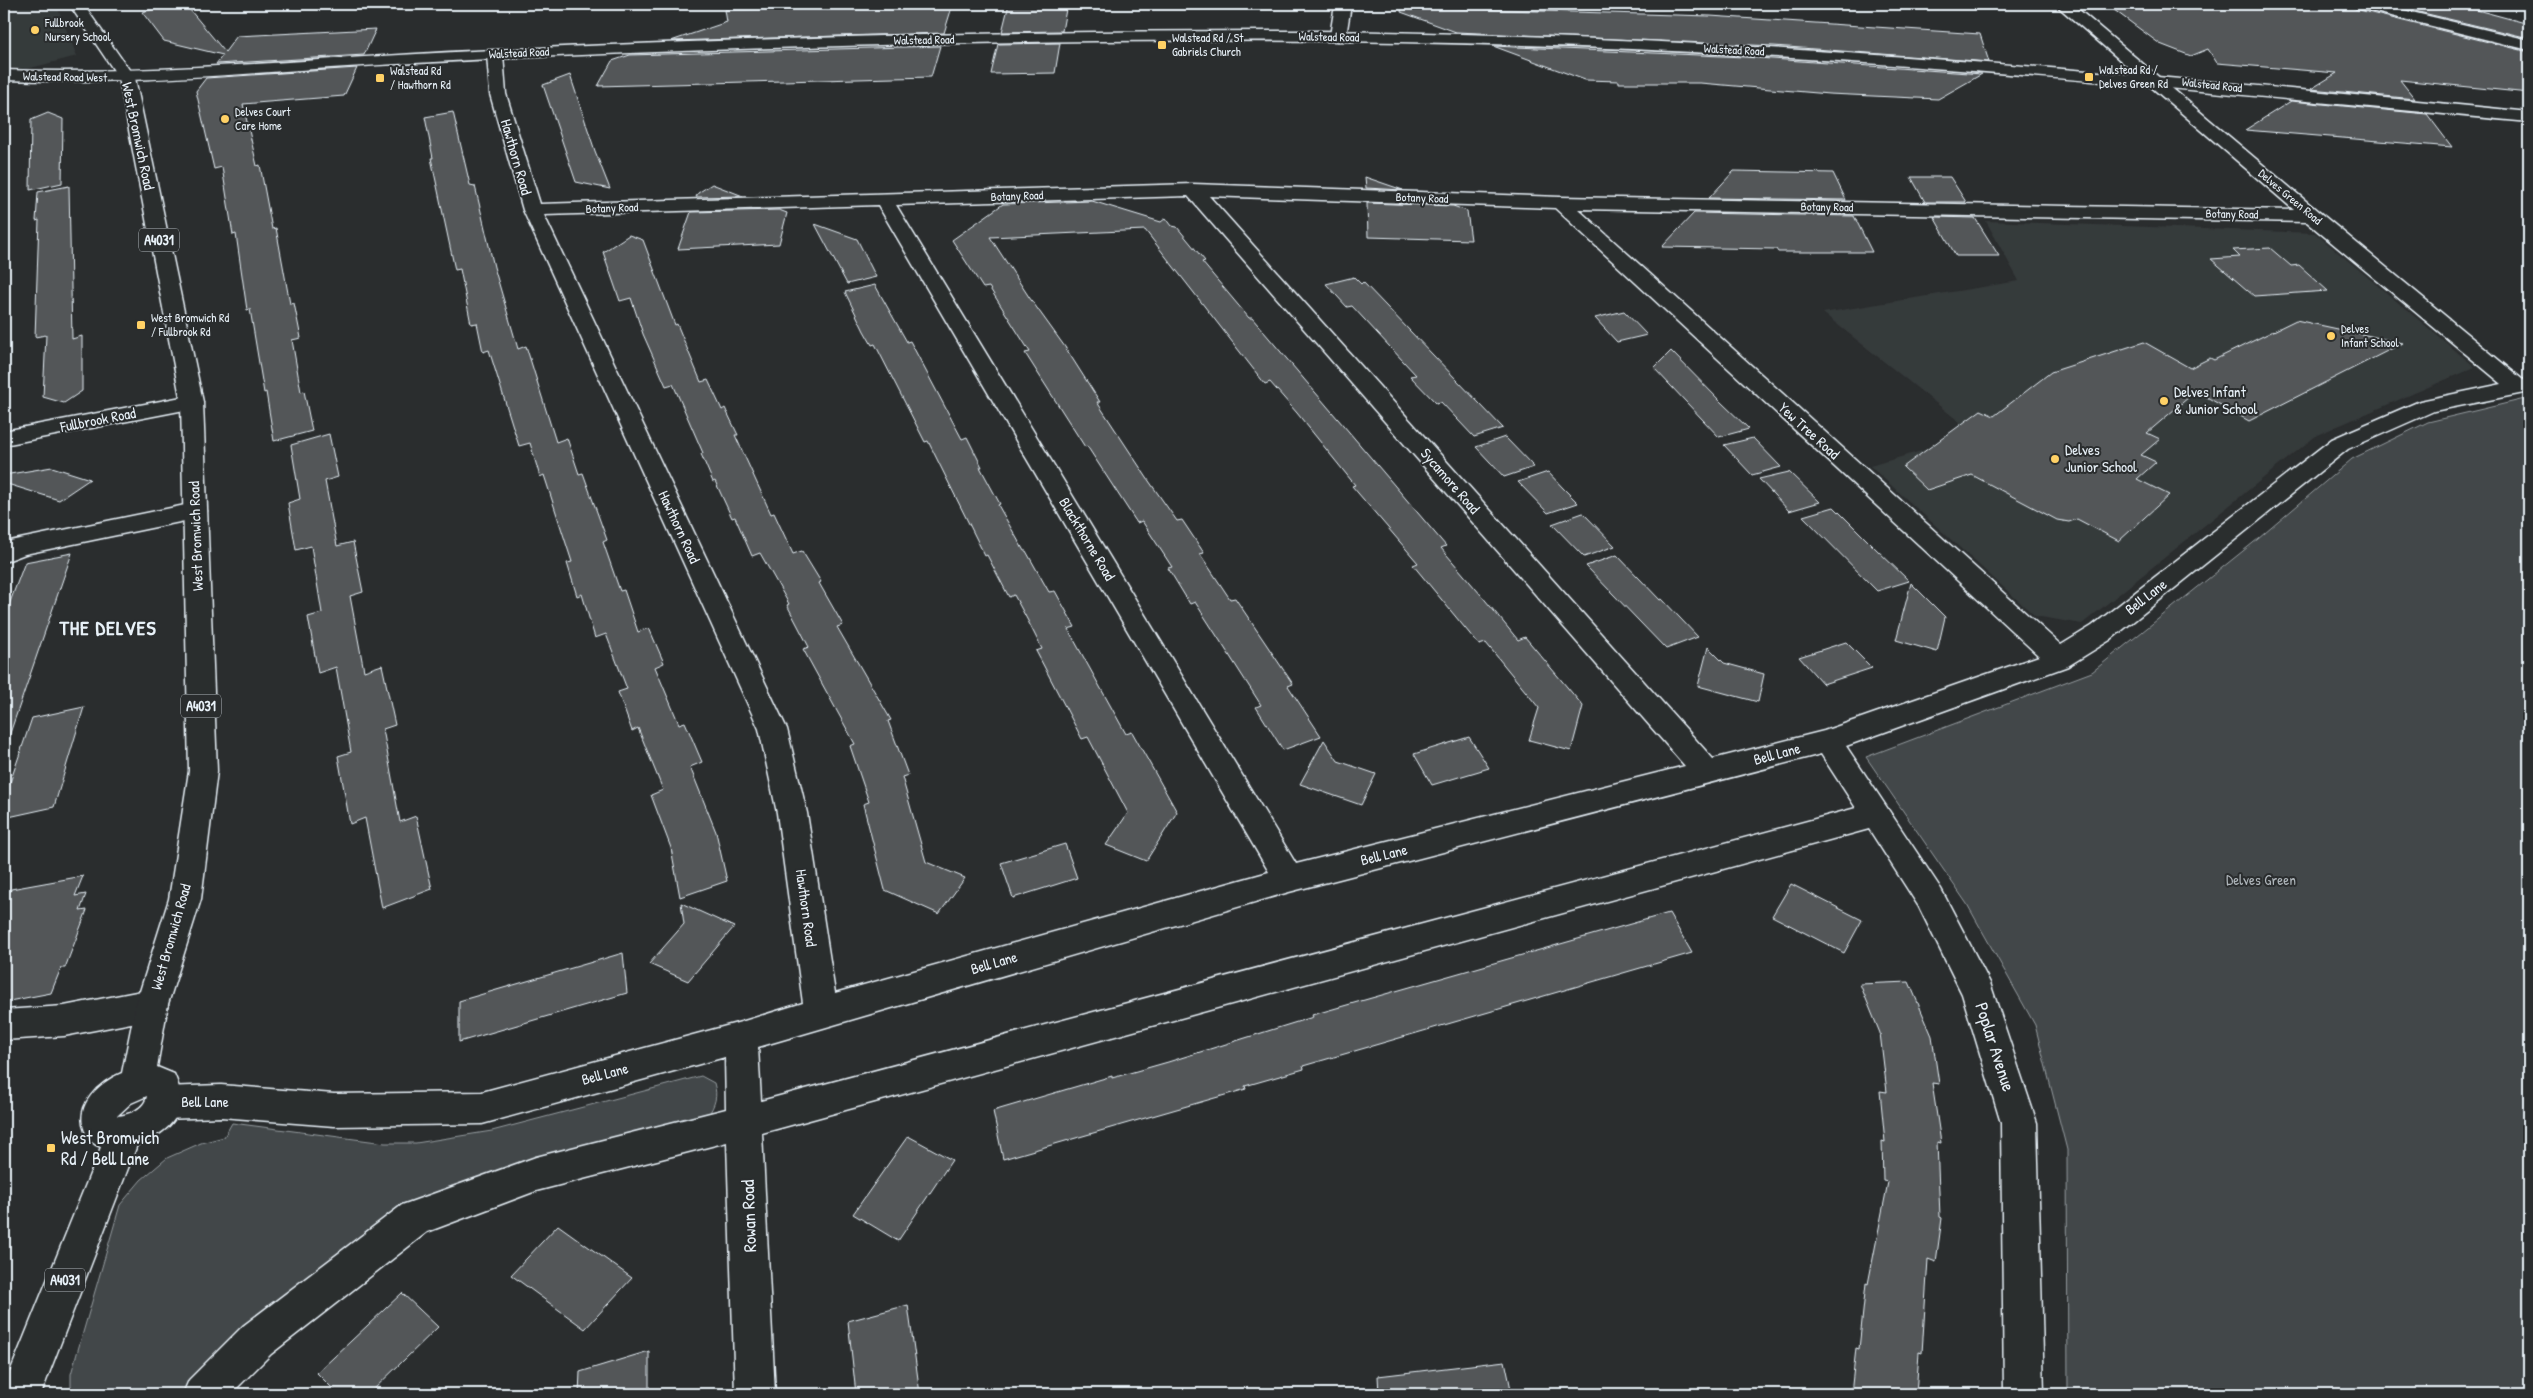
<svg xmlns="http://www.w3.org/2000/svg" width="2533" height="1398" font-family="'Patrick Hand',sans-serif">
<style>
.built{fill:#363a3b}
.green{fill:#424648;stroke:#959ca0}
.building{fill:#535759;stroke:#e8f1f8}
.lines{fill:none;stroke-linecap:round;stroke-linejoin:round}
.minor-casing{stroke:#e8f1f8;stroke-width:3}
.tertiary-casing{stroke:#e8f1f8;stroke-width:3}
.primary-casing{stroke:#e8f1f8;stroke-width:3}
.minor{fill:#2a2d2e;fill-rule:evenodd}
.tertiary{fill:#2a2d2e;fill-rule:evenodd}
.primary{fill:#2a2d2e;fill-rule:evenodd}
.poi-dot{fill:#ffd166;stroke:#2a2d2e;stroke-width:2}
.labels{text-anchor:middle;stroke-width:4;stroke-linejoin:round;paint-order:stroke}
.far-poi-label{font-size:12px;fill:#e8f1f8;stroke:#2a2d2e;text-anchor:start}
.far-street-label{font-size:12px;fill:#e8f1f8;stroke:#2a2d2e}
.shield{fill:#2a2d2e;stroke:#afb6bb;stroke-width:1}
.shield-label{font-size:14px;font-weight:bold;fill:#e8f1f8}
.street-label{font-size:15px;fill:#e8f1f8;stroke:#2a2d2e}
.poi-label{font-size:15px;fill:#e8f1f8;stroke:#2a2d2e;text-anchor:start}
.park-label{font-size:15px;fill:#aeb5ba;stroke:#2a2d2e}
.near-street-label{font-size:18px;fill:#e8f1f8;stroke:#2a2d2e}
.near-poi-label{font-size:18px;fill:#e8f1f8;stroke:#2a2d2e;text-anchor:start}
.district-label{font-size:20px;font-weight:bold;letter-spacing:1px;fill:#e8f1f8;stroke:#2a2d2e}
</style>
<rect width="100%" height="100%" fill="#2a2d2e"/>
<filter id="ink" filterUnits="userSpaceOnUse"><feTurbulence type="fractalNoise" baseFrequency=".02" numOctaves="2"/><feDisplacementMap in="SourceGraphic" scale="10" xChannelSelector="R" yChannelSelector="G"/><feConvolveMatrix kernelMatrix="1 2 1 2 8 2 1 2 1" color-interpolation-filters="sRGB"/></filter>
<g filter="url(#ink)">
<g class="built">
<path d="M4 4H56L77 56 27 69 4 67Z"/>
<path d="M1986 221 2315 233 2475 367 2317 435 2082 624 2035 616 1870 466 1976 435 1823 313 2019 281Z"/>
</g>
<g class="green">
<path d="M2529 398V1394H2068L2067 1150 2035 1025 1967 904 1866 757 2092 672 2258 539 2352 459 2428 422Z"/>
<path d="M701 1076 714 1083C718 1097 715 1104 708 1116L433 1203 302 1282 181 1394H71V1374L120 1205 141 1180 167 1158 201 1143 224 1137 232 1123 385 1143H416L492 1131Z"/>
</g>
<g class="building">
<path d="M174 4H185L225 52 237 36 376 29 364 55 216 64 223 55 164 41 142 12Z"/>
<path d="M1009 4H1067L1062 31 1002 32Z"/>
<path d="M2106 4H2350L2355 9 2529 52V93L2400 80 2415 99 2311 89 2337 73 2217 63 2208 49 2191 56 2160 44Z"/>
<path d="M2385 4H2448L2477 10 2529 24V38Z"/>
<path d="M952 7 944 33 671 41 727 22 725 10Z"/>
<path d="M1402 7 1710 16 1980 34 1989 62 1774 46 1456 32 1401 12Z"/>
<path d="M1060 43 1055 73 991 74 998 44Z"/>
<path d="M940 46 931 77 598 86 612 61 630 55Z"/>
<path d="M1493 46 1744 57 1982 74 1938 99 1829 94 1700 83H1619V81L1585 80Z"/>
<path d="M357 68 344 96 243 104 257 166 260 165 272 229 276 228 290 304 294 303 301 338 292 340 301 392 304 391 312 431 274 441 266 392 264 393 250 309 247 310 236 234 233 235 222 167 214 169 196 91 206 78Z"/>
<path d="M570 75 595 151 610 189 576 182 543 85Z"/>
<path d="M2291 101 2427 114 2452 147 2245 130Z"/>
<path d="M453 112 470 185 475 186 494 267 518 349 526 346 556 442 567 438 579 474 583 473 607 540 603 542 620 591 624 590 638 632 649 628 664 663 655 667 679 724 685 722 702 762 690 767 716 832 727 881 680 897 671 848 651 795 663 790 638 728 632 731 618 692 627 689 606 634 595 638 582 594 577 596 567 563 572 562 544 475 540 477 530 443 519 446 489 350 483 352 477 323 471 324 460 269 455 270 431 158H433L425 117Z"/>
<path d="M48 113 63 119 62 183 30 190 31 120Z"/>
<path d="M1734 171 1833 173 1846 200 1709 198Z"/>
<path d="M1365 177 1403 190 1366 188Z"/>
<path d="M1911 177H1950L1966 202H1925Z"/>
<path d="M712 184 743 196 696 197 698 193Z"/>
<path d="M69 186 72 339 82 336V391L64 403 43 397 46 335 35 337 39 220 36 221 38 192Z"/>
<path d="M1092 201 1161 222 1166 218 1172 226 1177 227 1205 261 1202 262 1249 318H1252L1446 546 1441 548 1481 595 1518 640 1525 637 1583 706 1571 751 1529 740 1539 708 1486 643 1479 645 1413 565 1418 563 1352 486 1355 485 1297 413 1270 382 1265 384 1145 230 990 237 1029 297 1065 347 1100 402H1097L1149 481 1177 521 1182 520 1204 553 1200 554 1230 599 1235 598 1293 684 1288 686 1321 736 1283 750 1256 707 1261 705 1224 647 1195 602 1190 604 1168 568 1172 567 1142 521 1137 523 1087 446 1085 447 1025 353 1030 352 989 287 983 288 952 240 1003 204Z"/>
<path d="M1367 203 1453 206 1467 211 1471 240 1368 237Z"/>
<path d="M779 210 787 213 779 244 678 249 691 212Z"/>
<path d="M1694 213 1854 216 1872 252H1778L1776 249 1662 247Z"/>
<path d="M1934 217 1975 218 1999 256H1956Z"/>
<path d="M815 224 857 239 876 277 847 284Z"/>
<path d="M629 235 643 240 675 325 677 324 701 382 708 380 722 410 725 408 738 435H735L771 514 774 513 793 554 802 551 821 582 819 583 843 625 837 627 891 720 888 721 908 775 902 777 926 862 965 878 939 914 885 890 863 804 869 802 850 746 855 744 803 649 809 647 787 605 789 604 760 553 752 556 735 517 732 518 715 481 713 482 701 454 703 453 673 384 666 386 643 334 631 298 620 301 603 252Z"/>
<path d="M2270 248 2291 266 2299 265 2328 291 2254 296 2211 259 2240 257 2233 250Z"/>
<path d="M1354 277 1361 284 1363 282 1503 428 1474 437 1441 402 1436 403 1410 376 1416 375 1352 306 1347 307 1326 284Z"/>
<path d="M875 285 907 342 910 341 962 439 967 437 982 467H980L1000 504 998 505 1024 551H1026L1049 592 1055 591 1075 627 1068 629 1126 734 1132 732 1177 812 1146 861 1106 845 1128 813 1088 737 1082 739 1036 651 1042 649 1028 621 1014 595 1009 597 987 555 985 556 928 441 925 442 875 344 872 345 864 331 845 292Z"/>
<path d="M1624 311 1647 335 1617 342 1595 318Z"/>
<path d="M2296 320 2403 343 2249 421 2196 391 2147 433 2160 439 2141 455 2156 462 2137 479 2169 495 2119 541 2077 519 2069 522 2057 520 1972 475 1927 490 1903 467 1981 410 1994 416 2051 372 2144 342 2190 368 2210 358 2214 360Z"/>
<path d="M1671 351 1721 402 1749 429 1719 437 1654 368Z"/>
<path d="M329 434 338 477 325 481 337 546 353 542 363 592 350 596 364 671 382 665 395 725 383 729 400 822 416 816 432 889 382 908 365 818 350 824 338 756 351 752 336 667 318 673 308 617 322 613 311 546 296 550 288 503 300 499 291 445Z"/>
<path d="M1505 437 1534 467 1504 477 1476 447Z"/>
<path d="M1753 438 1781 467 1752 475 1724 445Z"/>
<path d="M52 467 90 479 59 500 4 483V475Z"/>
<path d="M1548 472 1563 488 1578 503 1548 513 1518 482Z"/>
<path d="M1789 472 1820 502 1789 511 1759 479Z"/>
<path d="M1834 507 1874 547 1909 581 1877 591 1803 516Z"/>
<path d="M1583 513 1615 546 1584 557 1552 524Z"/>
<path d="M72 553 8 739 4 738V618L25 562Z"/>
<path d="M1617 555 1660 600 1662 599 1698 637 1666 649 1586 566Z"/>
<path d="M1911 583 1945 617 1937 652 1896 640Z"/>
<path d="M1846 642 1872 668 1823 684 1799 657Z"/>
<path d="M1708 647 1724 663 1764 674 1758 702 1698 686Z"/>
<path d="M84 707 54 807 4 818V800L32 718Z"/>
<path d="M1469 737 1489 768 1432 785 1414 754Z"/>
<path d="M1324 740 1338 761 1376 774 1361 805 1300 784Z"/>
<path d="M1065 844 1077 878 1013 898 1001 863Z"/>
<path d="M83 876 75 896 86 894 80 911 87 910 65 968H61L51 993 4 1002V905L11 889Z"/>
<path d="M1791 884 1862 920 1844 953 1772 916Z"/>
<path d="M681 903 734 927 688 981 649 964 684 924Z"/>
<path d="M1669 913 1692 953 1303 1066 1304 1069 1245 1086 1246 1089 1003 1159 993 1111 1112 1076V1078L1168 1062 1313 1017 1312 1015Z"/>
<path d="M623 953 627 993 459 1042V1001Z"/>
<path d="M1909 982 1932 1036 1939 1084 1932 1083 1941 1143 1937 1142 1940 1217 1942 1218 1936 1262 1928 1259 1922 1353 1919 1352 1916 1394H1851L1856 1348 1859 1349 1866 1283 1868 1284 1888 1182 1883 1181 1882 1141 1885 1142 1880 1091 1887 1092 1880 1033 1860 984Z"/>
<path d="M908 1136 952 1160 898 1241 853 1214Z"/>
<path d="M558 1225 632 1278 585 1329 511 1275Z"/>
<path d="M402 1293 438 1327 369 1394H338L317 1373Z"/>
<path d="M908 1305 920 1394H856L848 1321Z"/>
<path d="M649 1351V1394H579L580 1372Z"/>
<path d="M1505 1361 1512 1394H1379L1378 1376Z"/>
</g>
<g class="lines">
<g class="minor-casing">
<g id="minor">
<path d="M1339 4H1355L1350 11 1346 36 1338 41 1330 36 1334 11Z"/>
<path d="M2055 4H2072L2319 212 2523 380 2529 378V392L2434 411 2348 449 2110 640 2068 666 1846 746 1941 889 1990 983 2037 1123 2044 1394H2004L2001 1123 1962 994 1919 907 1869 829 762 1133 775 1394H735L727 1142 536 1191 427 1232 271 1354 231 1394H183L189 1380 243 1326 402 1205 536 1157 726 1109 725 1057 482 1124 334 1126 221 1117 163 1119 151 1114 146 1103 151 1092 163 1087 221 1085 334 1094 482 1092 741 1022 803 1003 777 813 759 729 523 210 490 94 487 54 489 51H501L503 54 506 94 540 204 1193 184 1560 197 2294 210ZM1188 196 1685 766 1296 864 896 205ZM1209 196 1555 208 2039 656 1824 731 1713 759ZM878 205 1269 872 835 993 807 813 787 729 544 215ZM1578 209 2307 222 2502 384 2420 401 2332 439 2092 626 2061 645ZM1821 754 1856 808 761 1101 758 1047 1289 892Z"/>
<path d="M2352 4H2378L2529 40V50L2355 7Z"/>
<path d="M192 395 200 397 203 402 200 407 4 445V431Z"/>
<path d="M195 503 204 505 207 511 204 517 25 554 4 562V544L10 541Z"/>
<path d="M152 989 164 994 168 1004 164 1014 152 1019 64 1036 4 1040V1010L64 1006Z"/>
</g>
</g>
<g class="tertiary-casing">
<path id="tertiary" d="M1319 31C1724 36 2126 72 2529 112V122C2268 98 2006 70 1744 55 1528 42 1312 39 1096 41 863 44 630 51 397 64 266 71 135 85 4 80V70C161 75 316 58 473 51 754 38 1036 30 1319 31Z"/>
</g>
<g class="primary-casing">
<path id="primary" d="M69 4H83L135 78 203 402 217 771 201 899 168 1004 157 1067 174 1074C191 1111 172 1131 137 1145L41 1394H4V1387L101 1147C92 1144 89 1139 85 1131 74 1105 100 1082 122 1073L136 1004 169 899 189 771 181 402 119 78ZM147 1096C145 1109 129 1115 117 1116L131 1103Z"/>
</g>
<use href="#minor" class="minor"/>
<use href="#tertiary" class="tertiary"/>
<use href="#primary" class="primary"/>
</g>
</g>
<g class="poi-dot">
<circle cx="35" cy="30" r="5"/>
<rect x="1157" y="40" width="10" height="10" rx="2.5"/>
<rect x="2084" y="72" width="10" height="10" rx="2.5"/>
<rect x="375" y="73" width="10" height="10" rx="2.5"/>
<circle cx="225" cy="119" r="5"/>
<rect x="136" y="320" width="10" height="10" rx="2.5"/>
<circle cx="2331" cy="336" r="5"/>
<circle cx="2164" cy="401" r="5"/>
<circle cx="2055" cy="459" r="5"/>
<rect x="46" y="1143" width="10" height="10" rx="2.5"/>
</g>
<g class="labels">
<g class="far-poi-label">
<text x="45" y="27">Fullbrook<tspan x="45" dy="14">Nursery School</tspan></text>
<text x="1172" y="42">Walstead Rd / St<tspan x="1172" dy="14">Gabriels Church</tspan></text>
<text x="2099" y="74">Walstead Rd /<tspan x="2099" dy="14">Delves Green Rd</tspan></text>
<text x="390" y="75">Walstead Rd<tspan x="390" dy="14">/ Hawthorn Rd</tspan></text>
<text x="235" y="116">Delves Court<tspan x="235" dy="14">Care Home</tspan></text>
<text x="151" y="322">West Bromwich Rd<tspan x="151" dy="14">/ Fullbrook Rd</tspan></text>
<text x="2341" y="333">Delves<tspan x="2341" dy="14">Infant School</tspan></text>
</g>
<g class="far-street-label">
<text transform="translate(1329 37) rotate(1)" y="4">Walstead Road</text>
<text transform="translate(924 40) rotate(-1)" y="4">Walstead Road</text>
<text transform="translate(1734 50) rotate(3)" y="4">Walstead Road</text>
<text transform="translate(519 53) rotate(-3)" y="4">Walstead Road</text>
<text transform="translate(65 77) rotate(1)" y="4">Walstead Road West</text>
<text transform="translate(2212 85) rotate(6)" y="4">Walstead Road</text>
<text transform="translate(1017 196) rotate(-2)" y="4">Botany Road</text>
<text transform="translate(2290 197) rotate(40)" y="4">Delves Green Road</text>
<text transform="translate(1422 198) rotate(2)" y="4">Botany Road</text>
<text transform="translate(1827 207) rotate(1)" y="4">Botany Road</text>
<text transform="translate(612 208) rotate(-2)" y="4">Botany Road</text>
<text transform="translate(2232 214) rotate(1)" y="4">Botany Road</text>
</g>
<g class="shield">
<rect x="139" y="228.5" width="40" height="23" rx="4"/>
<rect x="181" y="694.5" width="40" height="23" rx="4"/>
<rect x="45" y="1268.5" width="40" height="23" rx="4"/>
</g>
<g class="shield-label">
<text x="159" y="245">A4031</text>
<text x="201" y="711">A4031</text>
<text x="65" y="1285">A4031</text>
</g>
<g class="street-label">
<text transform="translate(138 136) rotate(78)" y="5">West Bromwich Road</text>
<text transform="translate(516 157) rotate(74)" y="5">Hawthorn Road</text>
<text transform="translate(98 420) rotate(-11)" y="5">Fullbrook Road</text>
<text transform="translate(1809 431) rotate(42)" y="5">Yew Tree Road</text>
<text transform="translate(1450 481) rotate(49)" y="5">Sycamore Road</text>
<text transform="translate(679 527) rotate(65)" y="5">Hawthorn Road</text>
<text transform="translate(196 536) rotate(-92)" y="5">West Bromwich Road</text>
<text transform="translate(1087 539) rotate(59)" y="5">Blackthorne Road</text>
<text transform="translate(2146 597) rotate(-38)" y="5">Bell Lane</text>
<text transform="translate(1777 754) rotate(-15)" y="5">Bell Lane</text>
<text transform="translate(1384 855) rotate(-14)" y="5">Bell Lane</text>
<text transform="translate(806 908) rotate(82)" y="5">Hawthorn Road</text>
<text transform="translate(171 937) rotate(-74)" y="5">West Bromwich Road</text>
<text transform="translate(994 963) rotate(-16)" y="5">Bell Lane</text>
<text transform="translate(605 1074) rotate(-15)" y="5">Bell Lane</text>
<text x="205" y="1107">Bell Lane</text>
</g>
<g class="poi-label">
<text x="2174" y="397">Delves Infant<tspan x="2174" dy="17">&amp; Junior School</tspan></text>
<text x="2065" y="455">Delves<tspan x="2065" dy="17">Junior School</tspan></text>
</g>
<g class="park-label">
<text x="2261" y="885">Delves Green</text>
</g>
<g class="near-street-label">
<text transform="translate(1995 1047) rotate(72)" y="6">Poplar Avenue</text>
<text transform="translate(749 1216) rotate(-92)" y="6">Rowan Road</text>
</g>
<g class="near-poi-label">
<text x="61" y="1144">West Bromwich<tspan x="61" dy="21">Rd / Bell Lane</tspan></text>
</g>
<g class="district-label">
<text x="108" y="635">THE DELVES</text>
</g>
</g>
<rect width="2533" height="1398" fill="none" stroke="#2a2d2e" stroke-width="20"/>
<rect x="10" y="10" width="2513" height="1378" fill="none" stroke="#e8f1f8" stroke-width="2" filter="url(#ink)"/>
</svg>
